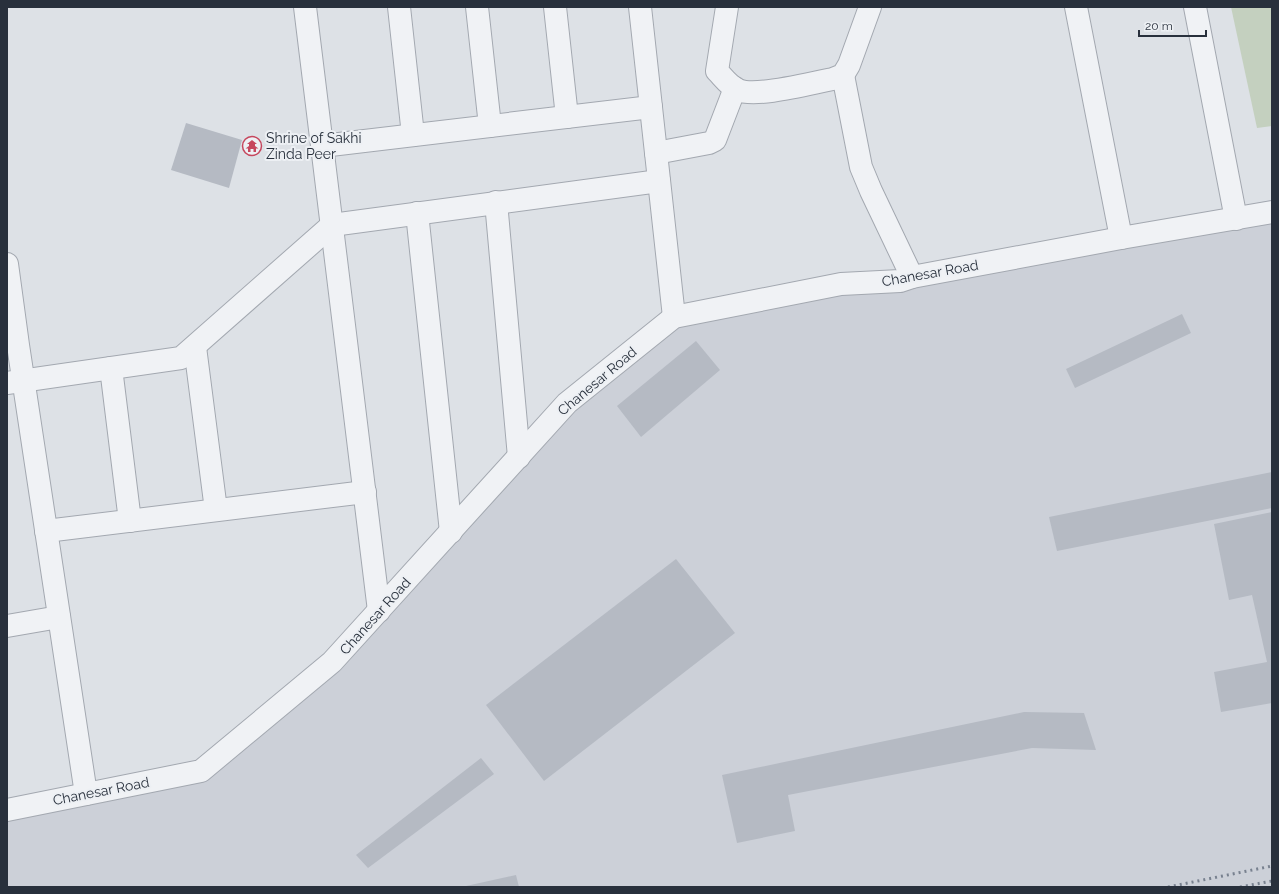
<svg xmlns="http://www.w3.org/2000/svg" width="1279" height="894" font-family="Raleway,sans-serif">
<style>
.built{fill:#ccd0d8}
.green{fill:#c4d0bf}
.building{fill:#b5bac3}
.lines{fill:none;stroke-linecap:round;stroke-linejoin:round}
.minor-casing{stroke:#a3a8b0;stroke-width:24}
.minor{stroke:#f0f2f5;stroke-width:22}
.rail{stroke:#78818f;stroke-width:3;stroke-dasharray:2 4;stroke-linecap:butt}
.labels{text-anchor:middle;stroke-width:4;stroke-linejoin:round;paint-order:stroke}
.poi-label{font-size:14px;fill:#28303c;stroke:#edf0f4;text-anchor:start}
.street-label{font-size:14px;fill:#28303c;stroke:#edf0f4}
</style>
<rect width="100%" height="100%" fill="#dde1e6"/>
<path class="built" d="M1272 200V887H7V815L201 771 379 611 567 403 674 317Z"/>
<path class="green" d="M1231 7H1272V126L1257 128Z"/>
<g class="building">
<path d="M186 123 242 140 229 188 171 170Z"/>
<path d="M1182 314 1191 333 1075 388 1066 369Z"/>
<path d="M696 341 720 370 641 437 617 406Z"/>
<path d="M1272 472V508L1057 551 1049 517Z"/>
<path d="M1272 512V703L1221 712 1214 672 1267 662 1252 595 1229 600 1214 524Z"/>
<path d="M676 559 735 633 544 781 486 705Z"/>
<path d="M1024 712 1084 713 1096 750 1032 748 788 795 795 831 737 843 722 775Z"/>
<path d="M481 758 494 774 368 868 356 855Z"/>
<path d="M516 875 519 887H466V886Z"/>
</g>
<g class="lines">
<g class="minor-casing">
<g id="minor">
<path d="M305 7 379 611"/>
<path d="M399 7 413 135"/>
<path d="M477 7 490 126"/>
<path d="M555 7 567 117"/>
<path d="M640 7 674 317"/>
<path d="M727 7 717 71C723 77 729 86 738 90 756 98 811 83 833 79L843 75 849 65 870 7"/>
<path d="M1076 7 1121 238"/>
<path d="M1195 7 1236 219"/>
<path d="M843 75 861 167 871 191 912 277"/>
<path d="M322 146 651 107"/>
<path d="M656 153 709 143 715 140 735 88"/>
<path d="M496 202 519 457"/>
<path d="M417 213 451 532"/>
<path d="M7 264 18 345 86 794"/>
<path d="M195 347 216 510"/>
<path d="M111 368 130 521"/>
<path d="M7 383 181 358 332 225 659 181"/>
<path d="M46 531 365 492"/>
<path d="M7 626 59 617"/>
<path d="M7 810 201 771 332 662 567 403 674 317 841 284 900 281 912 277 1121 238 1272 212"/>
</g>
</g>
<use href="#minor" class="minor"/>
<g class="rail">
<path d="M1168 887 1272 866"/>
<path d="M1240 887 1272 881"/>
</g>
</g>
<defs>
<g id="temple-ring" transform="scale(1)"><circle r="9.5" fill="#edf0f4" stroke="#c6475e" stroke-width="1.5"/><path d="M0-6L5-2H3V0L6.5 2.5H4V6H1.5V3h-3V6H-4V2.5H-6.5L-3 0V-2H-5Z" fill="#c6475e"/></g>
</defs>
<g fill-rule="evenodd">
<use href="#temple-ring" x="252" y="146"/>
</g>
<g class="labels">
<g class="poi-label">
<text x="266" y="143">Shrine of Sakhi<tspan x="266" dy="16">Zinda Peer</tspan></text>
</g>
<g class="street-label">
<text transform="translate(930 273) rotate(-10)" y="5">Chanesar Road</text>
<text transform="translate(597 381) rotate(-40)" y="5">Chanesar Road</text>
<text transform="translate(375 616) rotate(-48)" y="5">Chanesar Road</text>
<text transform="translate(101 791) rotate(-11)" y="5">Chanesar Road</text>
</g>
</g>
<rect width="1279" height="894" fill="none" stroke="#28303c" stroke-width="16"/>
<path d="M1139 30v6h67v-6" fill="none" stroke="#28303c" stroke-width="2"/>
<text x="1145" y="30" font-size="12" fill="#28303c" stroke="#edf0f4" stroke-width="3" paint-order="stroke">20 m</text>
</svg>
